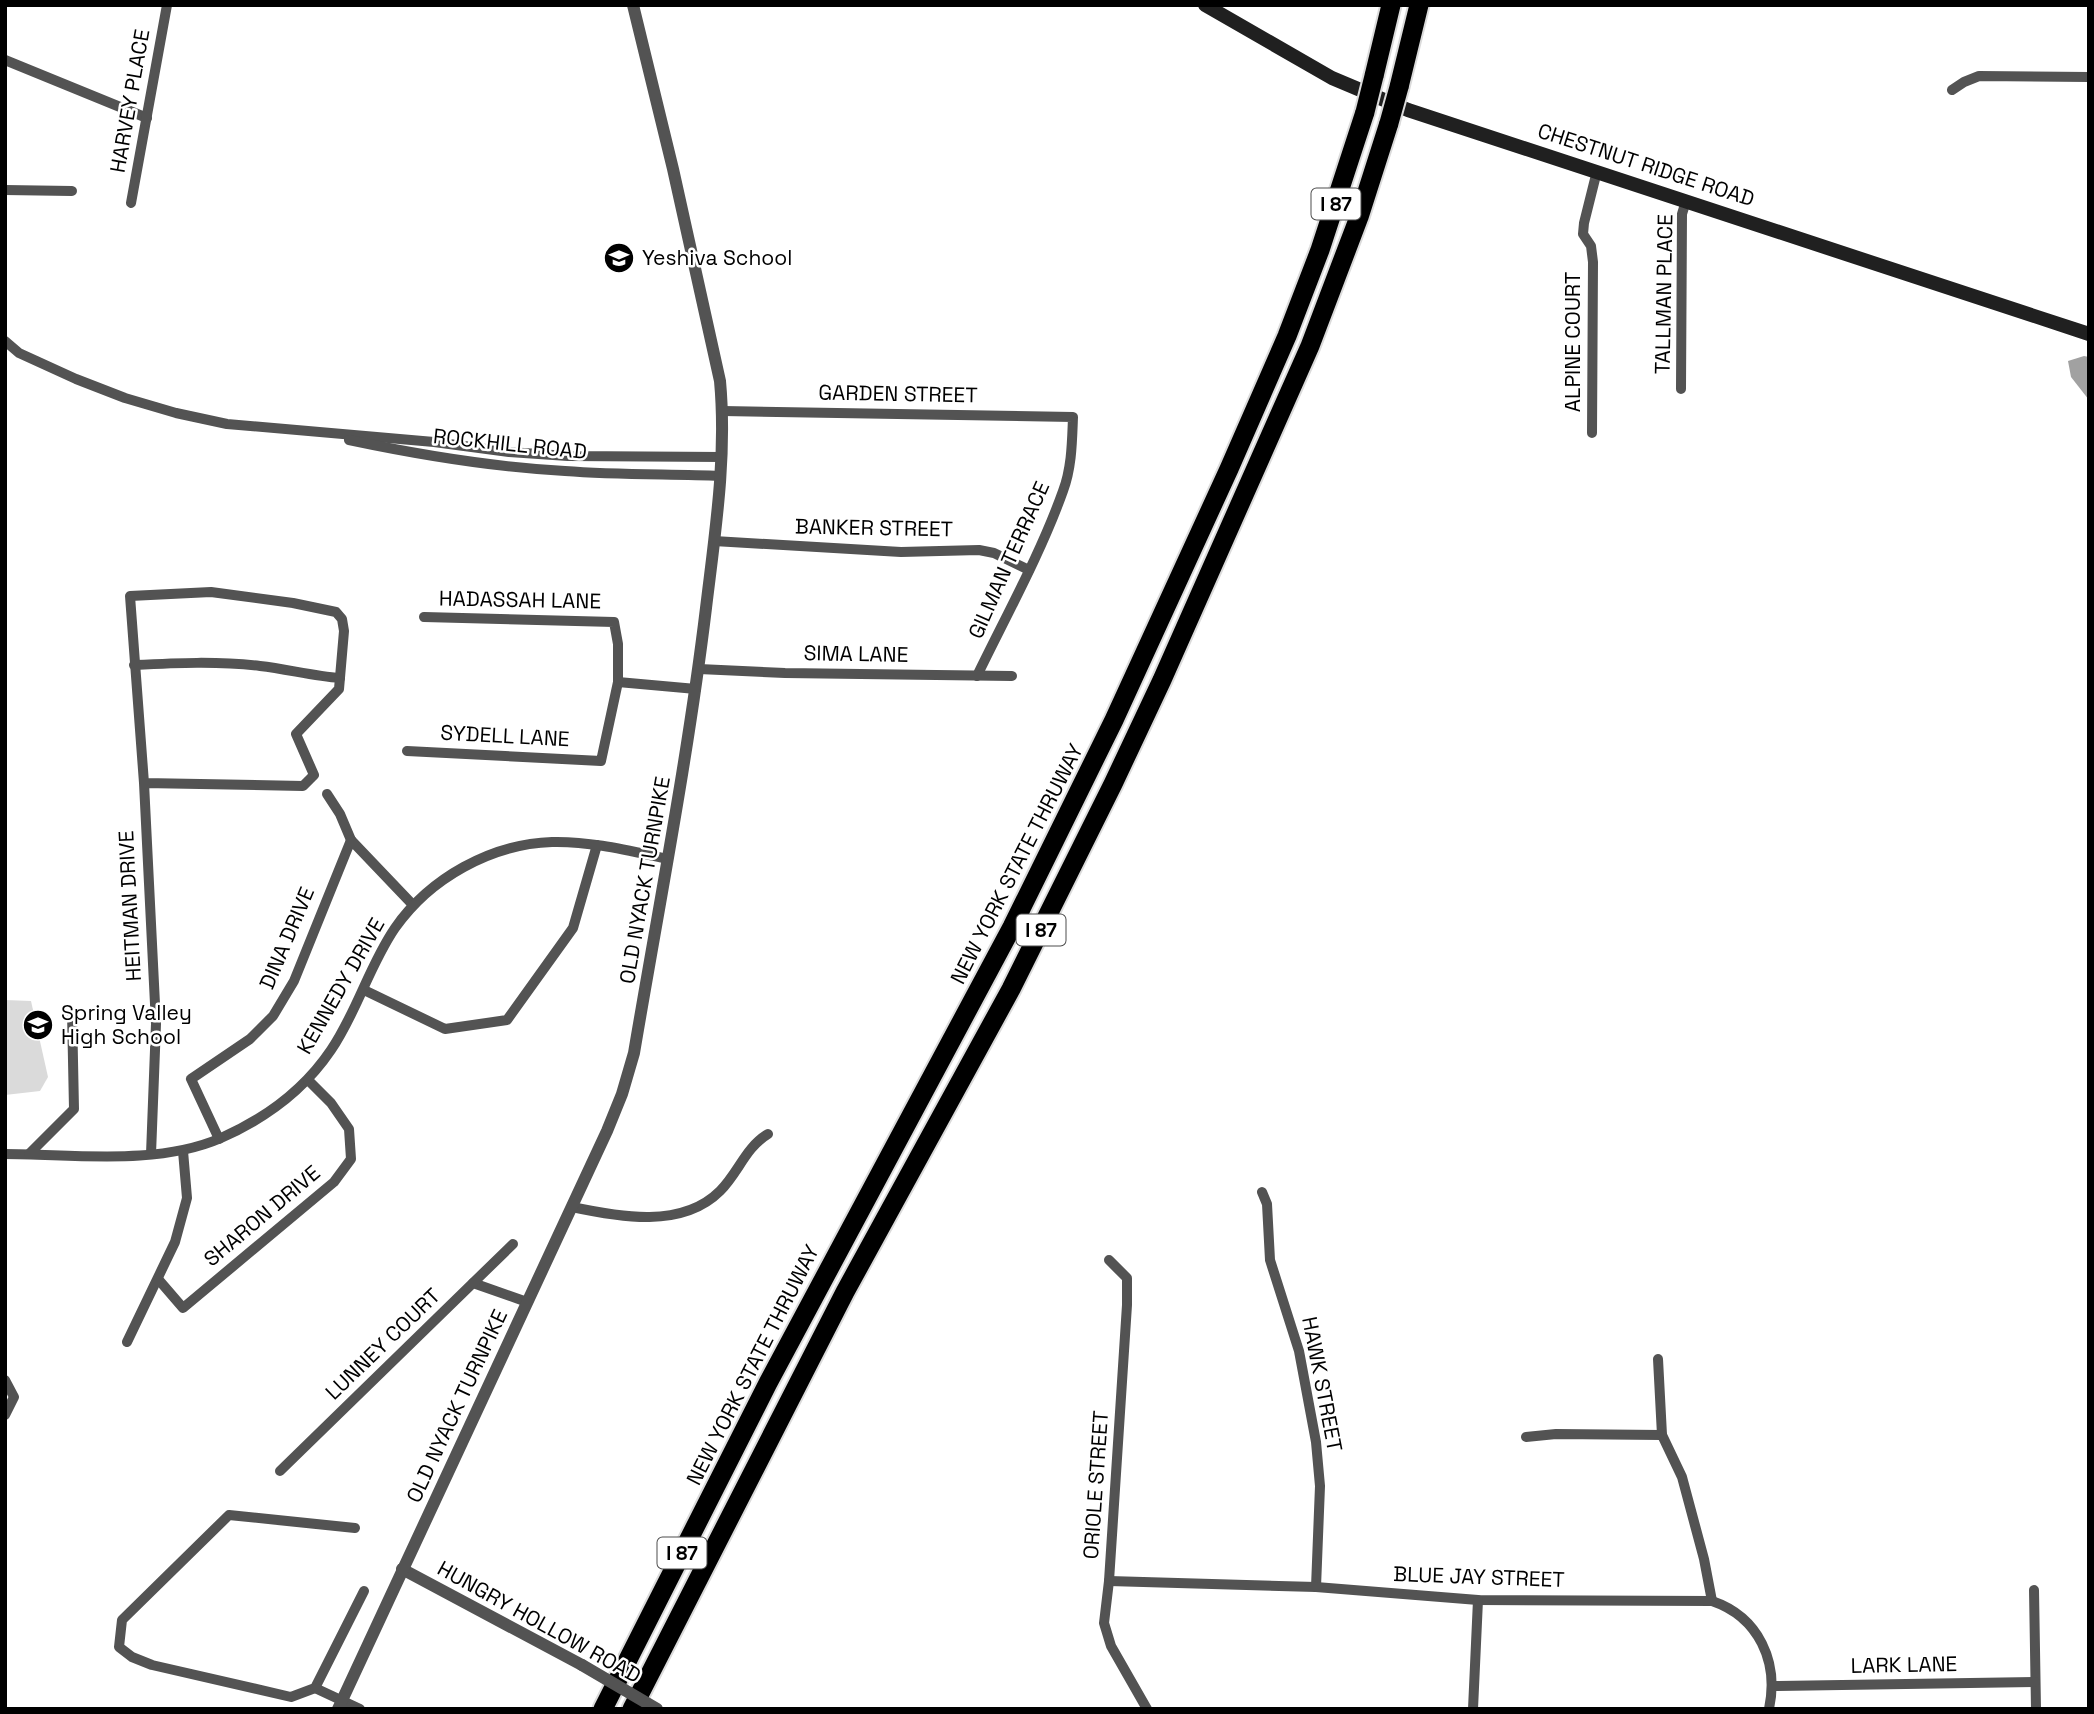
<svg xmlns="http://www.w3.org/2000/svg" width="2094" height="1714" font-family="'Space Grotesk',sans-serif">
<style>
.green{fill:#dadada}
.water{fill:#a1a1a1}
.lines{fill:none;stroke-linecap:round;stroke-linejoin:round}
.motorway-casing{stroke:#dbdbdb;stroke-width:23}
.minor{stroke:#535353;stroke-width:10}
.tertiary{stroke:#535353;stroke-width:12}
.secondary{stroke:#202020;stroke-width:14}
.motorway{stroke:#000;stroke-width:19}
.motorway-bridge-casing{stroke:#dbdbdb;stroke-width:23;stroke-linecap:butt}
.tertiary-bridge{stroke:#535353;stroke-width:12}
.motorway-bridge{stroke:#000;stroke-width:19}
.labels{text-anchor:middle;stroke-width:5;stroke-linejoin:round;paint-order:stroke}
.shield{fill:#fff;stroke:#4c4c4c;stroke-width:2}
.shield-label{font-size:19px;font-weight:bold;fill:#000}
.street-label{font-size:21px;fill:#000;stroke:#fff}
.poi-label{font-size:21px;fill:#000;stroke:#fff;text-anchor:start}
</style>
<rect width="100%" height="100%" fill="#fff"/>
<path class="green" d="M5 1000 31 1001 48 1077 40 1091 5 1095Z"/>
<path class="water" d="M2084 356 2089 357V400L2071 377 2068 361Z"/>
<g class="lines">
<g class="motorway-casing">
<g id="motorway">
<path d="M1374 76 1391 5"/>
<path d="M1399 87 1419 5"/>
<path d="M603 1709 768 1383 1012 927 1114 720 1229 469 1287 336 1320 250 1365 112"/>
<path d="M632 1709 845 1292 1011 989 1113 784 1162 680 1310 346 1359 217 1389 123"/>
</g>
</g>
<g class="minor">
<path d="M5 60 147 118"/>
<path d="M1952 90 1964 82 1979 76 2089 77"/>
<path d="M5 190 72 191"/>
<path d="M131 203 167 5"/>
<path d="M5 341 19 353 76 379 125 398 176 413 227 424 434 442 509 452 568 456 722 457"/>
<path d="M1681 389 1682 214 1686 201"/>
<path d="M723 411 1073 417C1072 441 1072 467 1063 491 1041 553 1006 616 977 676"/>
<path d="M1592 433 1593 262 1591 246 1583 234 1584 223 1597 171"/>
<path d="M349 440C420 455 492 467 565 471 617 475 669 474 720 476"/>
<path d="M714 541 901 552 979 550 994 553 1029 570"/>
<path d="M134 665C176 663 218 661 260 666 287 669 313 676 340 678"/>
<path d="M699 669 785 673 1012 676"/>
<path d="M618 682 696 689"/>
<path d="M407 751 601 761 618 682V644L614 622 424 617"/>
<path d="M144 783 303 786 314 775 296 734 339 689 344 631 342 619 336 612 293 603 211 592 130 596 144 783 156 1024 151 1154"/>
<path d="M327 794 340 814 351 840"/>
<path d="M364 990 445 1029 507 1020 573 928 597 845"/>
<path d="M219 1139 191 1079 250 1039 273 1016 294 981 351 840 413 905"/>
<path d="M5 1154C73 1154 157 1166 221 1138 264 1119 304 1090 331 1050 357 1012 369 966 395 928 430 878 491 844 552 842 591 841 630 851 668 859"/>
<path d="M29 1154 74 1109 72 1012"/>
<path d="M1262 1192 1267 1204 1270 1260 1299 1351 1316 1442 1320 1486 1316 1587"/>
<path d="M572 1207C619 1217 682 1229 720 1191 739 1172 745 1148 768 1134"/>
<path d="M1109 1260 1127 1278V1305L1109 1581 1104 1623 1111 1646 1147 1709"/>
<path d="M158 1279 183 1308 334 1182 351 1159 349 1129 331 1103 308 1080"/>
<path d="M473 1283 527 1302"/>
<path d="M127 1342 175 1242 187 1198 183 1151"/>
<path d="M1658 1359 1662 1435 1682 1477 1704 1559 1712 1601"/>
<path d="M5 1380 14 1397 5 1415"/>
<path d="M1526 1437 1556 1434 1662 1435"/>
<path d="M280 1471 513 1244"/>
<path d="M355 1528 229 1515 122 1620 119 1647 132 1657 152 1665 291 1697 315 1688 364 1591"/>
<path d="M1109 1581 1316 1587 1478 1600 1712 1601C1759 1617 1779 1662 1769 1709"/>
<path d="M2034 1590 2036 1709"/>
<path d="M1773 1686 2035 1682"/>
<path d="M315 1688 360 1709"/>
<path d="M1473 1709 1478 1600"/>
</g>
<g class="tertiary">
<path d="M402 1569 582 1665"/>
<path d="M338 1709 607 1131 622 1094 634 1053C659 905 688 757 706 608 715 533 727 457 720 381L673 169 633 5"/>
</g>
<path class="secondary" d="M1205 5 1332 78 1408 110 2089 334"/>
<use href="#motorway" class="motorway"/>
<g class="motorway-bridge-casing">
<g id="motorway-bridge">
<path d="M1365 112 1374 76"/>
<path d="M1389 123 1399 87"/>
</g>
</g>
<path class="tertiary-bridge" d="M582 1665 657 1709"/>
<use href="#motorway-bridge" class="motorway-bridge"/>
</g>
<defs>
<g id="school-disc" transform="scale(1.575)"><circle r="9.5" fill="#000" stroke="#fff"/><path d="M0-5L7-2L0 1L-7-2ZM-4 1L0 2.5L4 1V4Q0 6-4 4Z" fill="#fff"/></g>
</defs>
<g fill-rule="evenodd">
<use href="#school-disc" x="619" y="258"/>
<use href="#school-disc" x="38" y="1025"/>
</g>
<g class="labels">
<g class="shield">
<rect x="1311.5" y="188.5" width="49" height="31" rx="5"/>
<rect x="1016.5" y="914.5" width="49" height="31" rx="5"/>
<rect x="657.5" y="1537.5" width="49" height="31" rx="5"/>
</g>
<g class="shield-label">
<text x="1336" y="211">I 87</text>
<text x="1041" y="937">I 87</text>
<text x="682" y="1560">I 87</text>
</g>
<g class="street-label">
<text transform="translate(130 101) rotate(-80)" y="7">HARVEY PLACE</text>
<text transform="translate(1646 165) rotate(18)" y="7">CHESTNUT RIDGE ROAD</text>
<text transform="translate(1664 294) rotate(-89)" y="7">TALLMAN PLACE</text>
<text transform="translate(1573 342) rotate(-90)" y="7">ALPINE COURT</text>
<text transform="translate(898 394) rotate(1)" y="7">GARDEN STREET</text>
<text transform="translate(510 444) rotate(6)" y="7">ROCKHILL ROAD</text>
<text transform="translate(874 528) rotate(1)" y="7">BANKER STREET</text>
<text transform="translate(1009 560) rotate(-66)" y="7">GILMAN TERRACE</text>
<text transform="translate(520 600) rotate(1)" y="7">HADASSAH LANE</text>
<text transform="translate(856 654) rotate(1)" y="7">SIMA LANE</text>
<text transform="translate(505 736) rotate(3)" y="7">SYDELL LANE</text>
<text transform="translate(1017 864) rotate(-63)" y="7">NEW YORK STATE THRUWAY</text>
<text transform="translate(645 880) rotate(-80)" y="7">OLD NYACK TURNPIKE</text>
<text transform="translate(130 906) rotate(-93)" y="7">HEITMAN DRIVE</text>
<text transform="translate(287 938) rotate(-67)" y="7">DINA DRIVE</text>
<text transform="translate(341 986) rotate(-60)" y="7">KENNEDY DRIVE</text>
<text transform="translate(262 1216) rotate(-40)" y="7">SHARON DRIVE</text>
<text transform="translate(383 1344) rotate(-44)" y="7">LUNNEY COURT</text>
<text transform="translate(753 1365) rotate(-63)" y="7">NEW YORK STATE THRUWAY</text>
<text transform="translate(1322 1384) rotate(79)" y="7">HAWK STREET</text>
<text transform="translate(457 1406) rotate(-65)" y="7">OLD NYACK TURNPIKE</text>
<text transform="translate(1096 1485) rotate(-86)" y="7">ORIOLE STREET</text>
<text transform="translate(1479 1577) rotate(2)" y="7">BLUE JAY STREET</text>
<text transform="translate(539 1622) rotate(29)" y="7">HUNGRY HOLLOW ROAD</text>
<text transform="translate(1904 1665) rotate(-1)" y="7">LARK LANE</text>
</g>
<g class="poi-label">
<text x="642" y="265">Yeshiva School</text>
<text x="61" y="1020">Spring Valley<tspan x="61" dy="24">High School</tspan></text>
</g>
</g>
<rect width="2094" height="1714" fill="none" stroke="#000000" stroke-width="14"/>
</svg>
